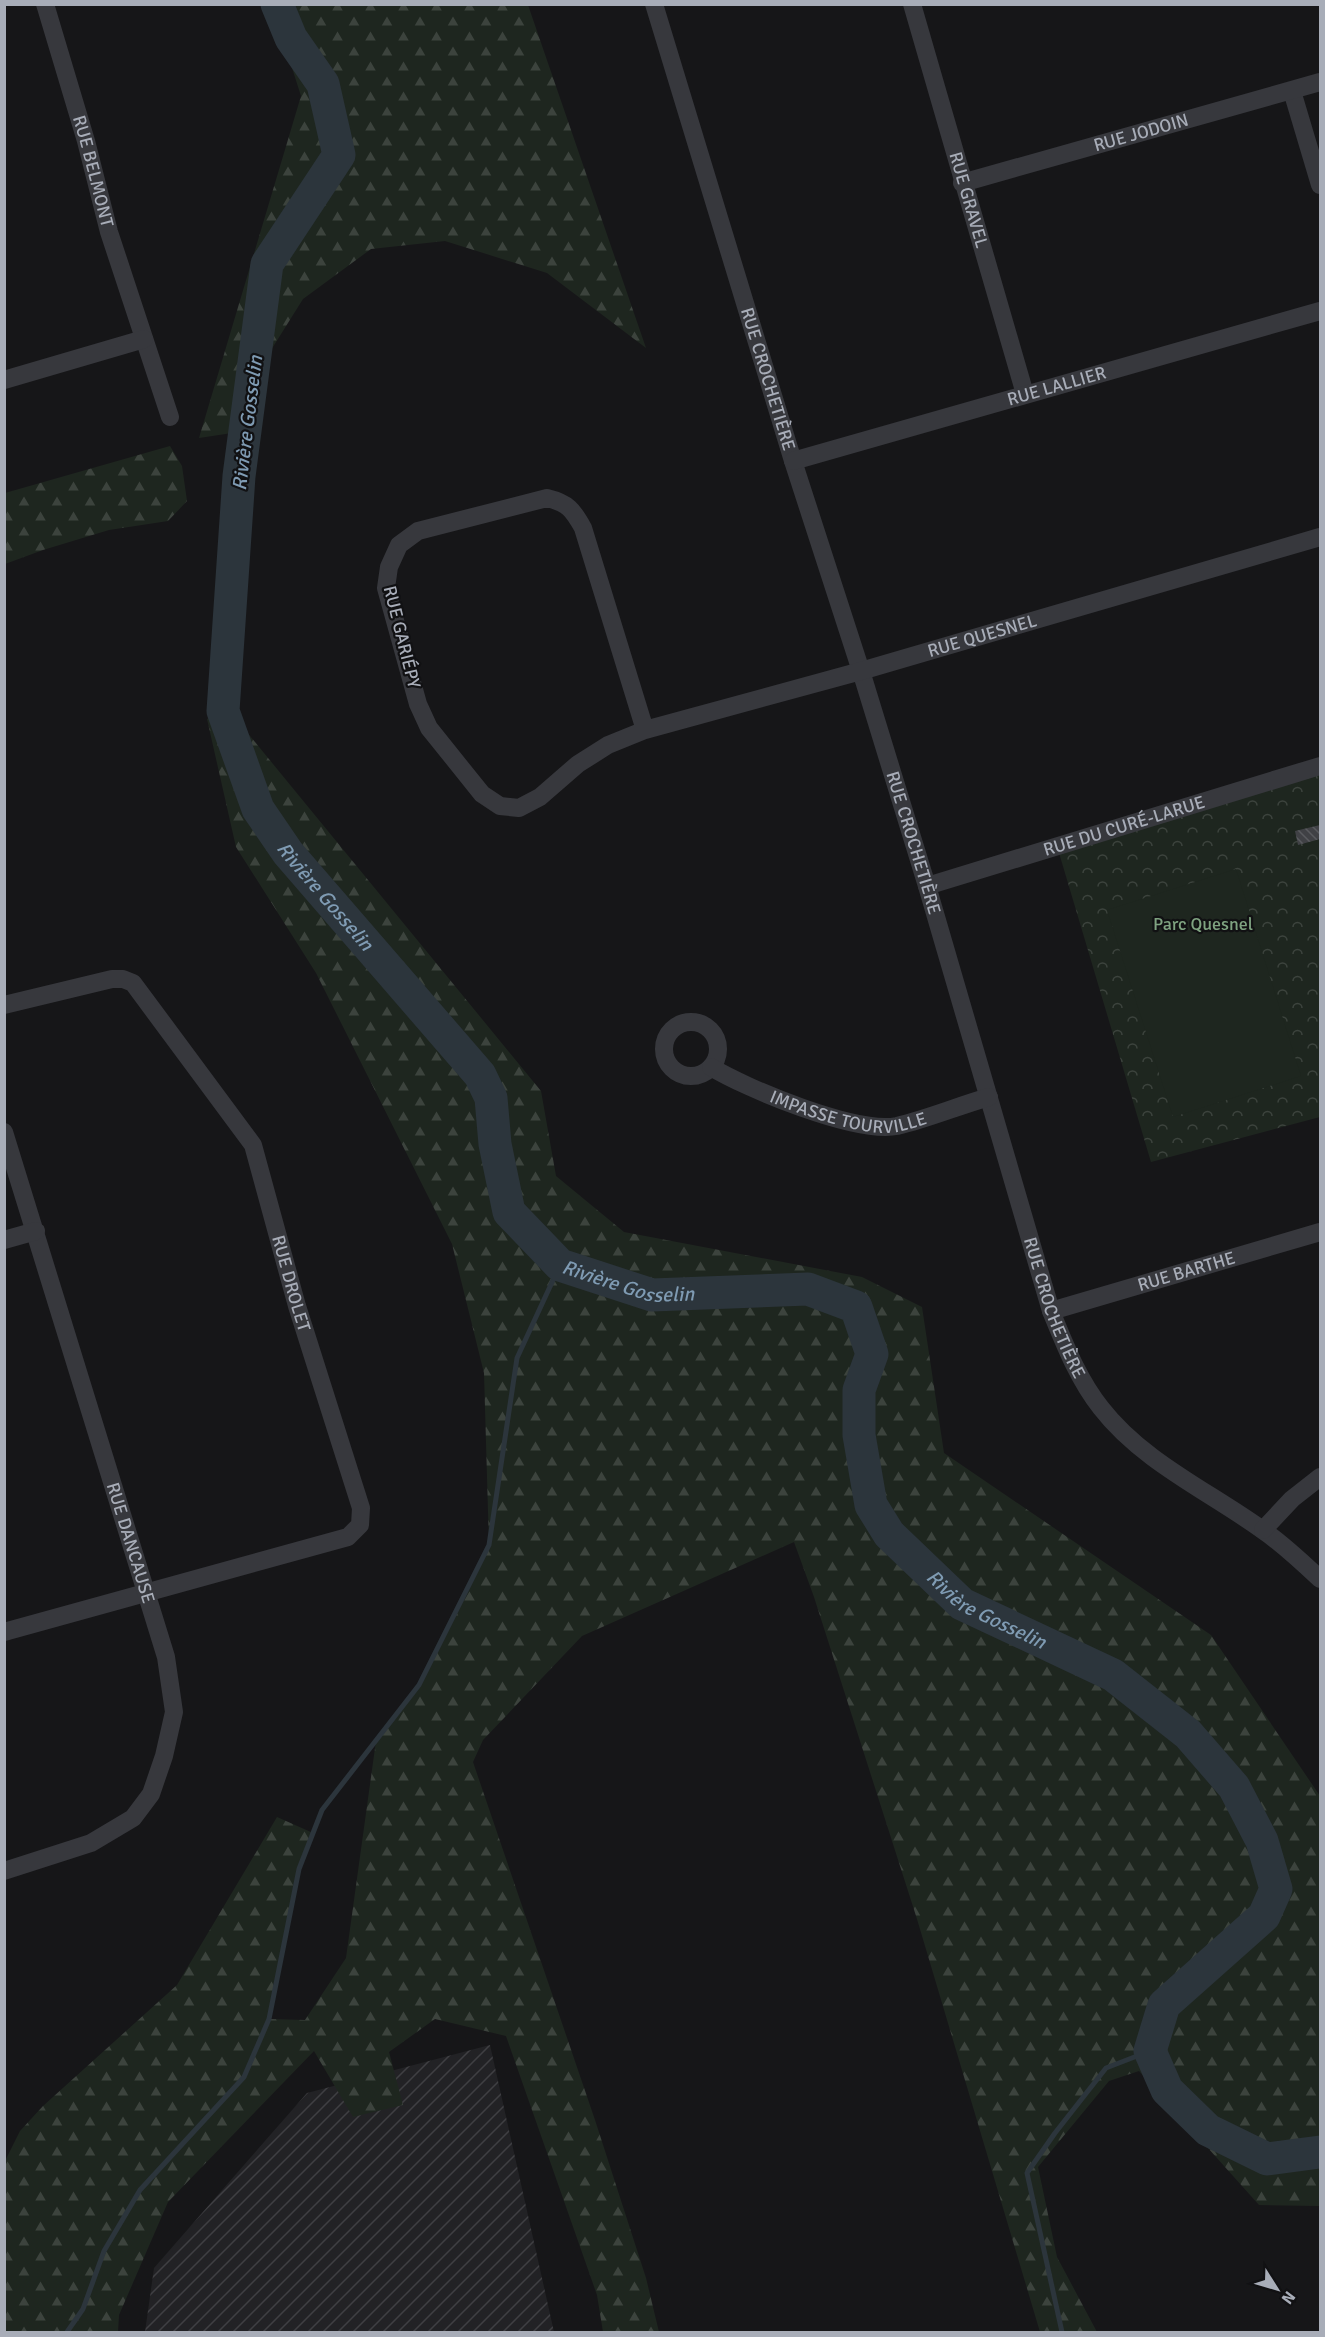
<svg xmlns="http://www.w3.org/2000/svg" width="1325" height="2337" font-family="Signika,sans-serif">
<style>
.industrial{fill:url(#industrial-furrows)}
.forest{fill:url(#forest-firs)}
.park{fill:url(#park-crowns)}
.garden{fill:#1e261f}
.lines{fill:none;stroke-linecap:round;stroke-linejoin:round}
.stream{stroke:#2c353c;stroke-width:5}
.river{stroke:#2c353c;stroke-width:33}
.building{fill:url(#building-back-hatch)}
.minor{stroke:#37383d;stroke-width:18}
.labels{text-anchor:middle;stroke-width:4.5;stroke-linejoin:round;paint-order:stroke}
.street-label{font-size:18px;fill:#a8adb8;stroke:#111113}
.park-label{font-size:18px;fill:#7fa381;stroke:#111113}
.water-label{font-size:20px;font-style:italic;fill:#7f9bb3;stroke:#111113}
</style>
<defs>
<pattern id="industrial-furrows" width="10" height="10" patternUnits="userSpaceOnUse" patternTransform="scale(1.5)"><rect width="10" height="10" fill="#222225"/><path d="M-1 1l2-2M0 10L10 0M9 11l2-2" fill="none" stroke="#3f3f43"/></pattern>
<pattern id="forest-firs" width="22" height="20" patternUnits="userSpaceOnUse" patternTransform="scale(1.5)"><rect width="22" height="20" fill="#1e261f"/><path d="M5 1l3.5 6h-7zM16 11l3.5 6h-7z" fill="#3c433d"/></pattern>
<pattern id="park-crowns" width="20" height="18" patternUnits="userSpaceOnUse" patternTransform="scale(1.5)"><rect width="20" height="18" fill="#1e261f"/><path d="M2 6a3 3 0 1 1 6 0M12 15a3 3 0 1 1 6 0" fill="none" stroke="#3c433d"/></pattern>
<pattern id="building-back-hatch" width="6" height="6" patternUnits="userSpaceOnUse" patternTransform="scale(1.5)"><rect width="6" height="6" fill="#404145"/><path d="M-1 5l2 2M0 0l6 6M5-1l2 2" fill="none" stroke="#595a5e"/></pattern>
</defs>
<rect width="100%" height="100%" fill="#161618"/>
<path class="industrial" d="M490 2045 554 2332H145L154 2268 307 2093Z"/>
<g class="forest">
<path d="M272 5H528L646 348 547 273 445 241 371 249 303 299 271 350 245 431 199 438 301 96Z"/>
<path d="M170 446 182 466 187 501 168 521 109 530 43 550 5 564V493Z"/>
<path d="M223 711 241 725 541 1091 556 1176 624 1232 862 1277 922 1307 944 1453 1211 1635 1320 1796V2206L1259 2205 1139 2071 1109 2081 1038 2167 1057 2257 1097 2332H1040L917 1919 814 1597 794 1542 582 1636 483 1740 473 1762 595 2120 646 2278 659 2332H603L597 2295 506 2036 435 2019 389 2052 403 2105 353 2117 314 2051 168 2202 119 2315 118 2332H5V2161L20 2131 43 2106 177 1985 277 1817 313 1833 299 1869 269 2019 305 2020 346 1958 376 1741 419 1685 489 1545 484 1373 452 1244 316 973 236 847 207 719Z"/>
</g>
<path class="park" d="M1320 766V1117L1151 1162 1057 846Z"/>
<path class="garden" d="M1236 869 1301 1076 1173 1117 1107 910Z"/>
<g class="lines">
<g class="stream">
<path d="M67 2332 83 2309 104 2251 140 2190 244 2077 269 2019 299 1869 322 1810 419 1685 489 1545 517 1358 560 1265"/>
<path d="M1062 2332 1027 2173 1055 2133 1106 2068 1150 2051"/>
</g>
<path class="river" id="s1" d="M277 4 291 38 323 84 339 155 267 264 239 476 223 711 258 809 288 853 480 1075 491 1098 495 1144 509 1212 560 1265 652 1295 808 1289 856 1307 872 1354 859 1390V1435L871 1505 889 1534 962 1604 1113 1675 1188 1734 1234 1787 1262 1841 1276 1889 1264 1916 1164 2005 1150 2051 1167 2090 1208 2130 1267 2159 1320 2152"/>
</g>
<path class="building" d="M1320 825V839L1298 845 1295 831Z"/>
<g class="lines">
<g class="minor">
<path id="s2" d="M45 4 86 141 109 232 170 417"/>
<path id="s3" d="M654 4 793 461 861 671 927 886 1051 1311C1065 1345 1078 1379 1101 1408 1142 1461 1208 1491 1261 1529 1282 1543 1302 1562 1320 1579"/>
<path id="s4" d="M912 4 1025 394"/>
<path d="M1292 91 1320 185"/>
<path id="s5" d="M962 183 1320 82"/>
<path d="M4 380 144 339"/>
<path id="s6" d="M793 461 1320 311"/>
<path id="s7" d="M645 730 583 528C573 510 568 503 547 498L418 531 399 545 389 567 386 588 418 704 429 728 482 794 500 806 519 808 540 797 578 764 608 745 645 730 861 671 1320 537"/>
<path id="s8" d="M927 886 1320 766"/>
<path id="s9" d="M4 1005 112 979H123L133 983 253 1145 297 1306 361 1508 360 1525 348 1537 4 1632"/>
<circle cx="691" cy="1049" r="27"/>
<path id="s10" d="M711 1067C747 1089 856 1134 897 1126 927 1119 958 1106 989 1097"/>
<path id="s11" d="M4 1132 166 1657 174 1712 164 1756 151 1794 133 1818 91 1843 4 1871"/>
<path d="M4 1240 36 1231"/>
<path id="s12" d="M1051 1311 1320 1232"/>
<path d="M1263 1530 1292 1499 1320 1477"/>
</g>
</g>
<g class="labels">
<g class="street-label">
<text dy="6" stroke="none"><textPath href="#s5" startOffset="186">RUE JODOIN</textPath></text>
<text dy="6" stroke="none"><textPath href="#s2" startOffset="174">RUE BELMONT</textPath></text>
<text dy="6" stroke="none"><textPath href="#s4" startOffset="204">RUE GRAVEL</textPath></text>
<text dy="6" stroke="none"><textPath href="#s3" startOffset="392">RUE CROCHETIÈRE</textPath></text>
<text dy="6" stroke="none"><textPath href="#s6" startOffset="274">RUE LALLIER</textPath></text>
<text dy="6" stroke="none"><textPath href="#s7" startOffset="1234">RUE QUESNEL</textPath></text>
<text transform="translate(402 637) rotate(76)" y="6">RUE GARIÉPY</text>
<text dy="6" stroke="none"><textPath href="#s8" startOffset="206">RUE DU CURÉ-LARUE</textPath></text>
<text dy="6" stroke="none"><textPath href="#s3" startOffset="878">RUE CROCHETIÈRE</textPath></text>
<text dy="6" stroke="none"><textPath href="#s10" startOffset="147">IMPASSE TOURVILLE</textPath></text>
<text dy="6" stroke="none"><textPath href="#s12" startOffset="141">RUE BARTHE</textPath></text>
<text dy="6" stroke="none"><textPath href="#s9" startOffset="478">RUE DROLET</textPath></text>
<text dy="6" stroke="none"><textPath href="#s3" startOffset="1364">RUE CROCHETIÈRE</textPath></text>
<text dy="6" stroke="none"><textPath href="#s11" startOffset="430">RUE DANCAUSE</textPath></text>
</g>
<g class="park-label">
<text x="1203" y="930">Parc Quesnel</text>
</g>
<g class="water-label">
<text transform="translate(247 423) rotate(-83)" y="7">Rivière Gosselin</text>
<text dy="7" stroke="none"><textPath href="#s1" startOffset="960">Rivière Gosselin</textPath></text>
<text dy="7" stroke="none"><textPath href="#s1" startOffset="1482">Rivière Gosselin</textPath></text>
<text dy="7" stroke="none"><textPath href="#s1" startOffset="2078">Rivière Gosselin</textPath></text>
</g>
</g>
<rect width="1325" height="2337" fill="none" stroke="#a8adb8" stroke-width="12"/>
<g transform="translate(1277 2289) rotate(127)" stroke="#111113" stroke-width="4.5" paint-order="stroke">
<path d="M0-4.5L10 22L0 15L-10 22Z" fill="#a8adb8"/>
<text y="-9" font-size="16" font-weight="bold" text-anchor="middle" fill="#a8adb8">N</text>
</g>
</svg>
